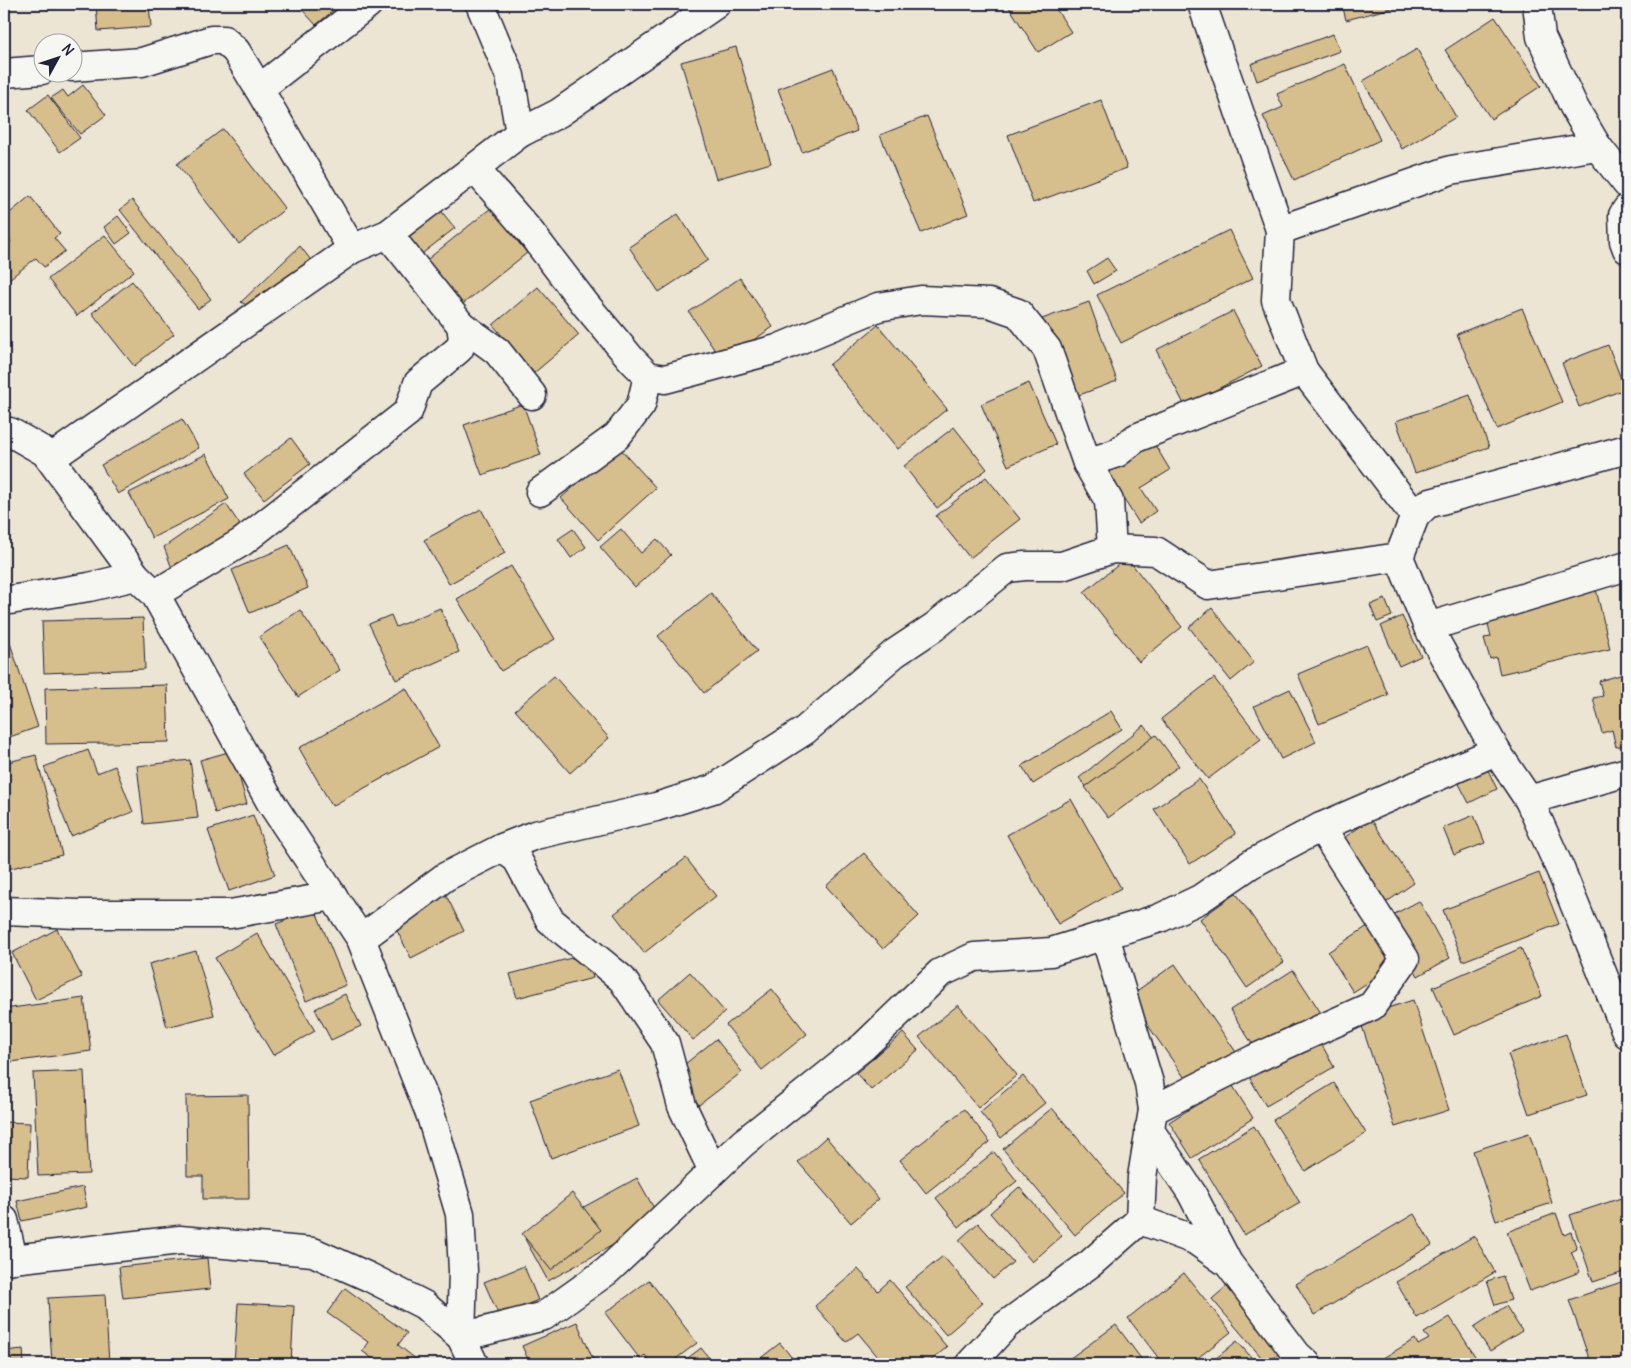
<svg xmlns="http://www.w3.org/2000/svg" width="1631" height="1368" font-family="Delius,sans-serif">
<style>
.building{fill:#d6be8d;stroke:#22223b}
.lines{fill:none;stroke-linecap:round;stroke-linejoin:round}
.minor-casing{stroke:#22223b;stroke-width:31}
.minor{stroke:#f6f6f2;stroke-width:28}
</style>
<rect width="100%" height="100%" fill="#ece5d4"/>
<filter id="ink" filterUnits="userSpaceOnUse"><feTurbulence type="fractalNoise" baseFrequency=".02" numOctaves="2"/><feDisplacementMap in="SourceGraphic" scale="10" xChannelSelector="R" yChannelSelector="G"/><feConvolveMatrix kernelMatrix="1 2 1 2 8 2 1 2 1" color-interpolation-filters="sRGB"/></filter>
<g filter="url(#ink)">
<g class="building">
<path d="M96 4H149L151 27 98 31Z"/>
<path d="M297 4H341L316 25Z"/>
<path d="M1007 4H1053L1071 32 1038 52Z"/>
<path d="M1342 4H1407L1346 20Z"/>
<path d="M1495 17 1541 86 1491 119 1445 50Z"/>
<path d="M1333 34 1340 51 1257 81 1251 64Z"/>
<path d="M736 47 771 163 716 179 681 62Z"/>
<path d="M1417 49 1456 117 1402 149 1363 81Z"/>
<path d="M1345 64 1380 140 1294 180 1263 116 1283 107 1277 94Z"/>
<path d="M833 68 857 131 802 152 778 89Z"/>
<path d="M83 85 106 115 80 134 51 98 63 90 68 97Z"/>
<path d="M48 95 80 138 60 152 28 110Z"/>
<path d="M1101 100 1127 168 1033 203 1008 135Z"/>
<path d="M927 116 968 214 921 233 880 135Z"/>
<path d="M223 129 285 209 239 244 177 164Z"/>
<path d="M30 196 60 234 54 238 65 251 44 267 36 258 4 283V248L11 242 4 232V218Z"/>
<path d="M132 200 211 299 198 309 120 210Z"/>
<path d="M437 206 455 228 414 260 397 237Z"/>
<path d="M491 208 527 253 459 307 423 263Z"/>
<path d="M678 214 708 260 659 292 629 247Z"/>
<path d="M118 216 131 233 116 244 104 227Z"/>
<path d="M1229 230 1253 278 1121 343 1097 295Z"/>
<path d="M105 235 134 271 77 316 48 279Z"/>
<path d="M300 246 314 264 255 310 241 302Z"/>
<path d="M1107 258 1116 271 1094 284 1087 271Z"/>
<path d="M740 278 773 327 722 361 689 312Z"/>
<path d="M132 281 174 334 134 366 92 313Z"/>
<path d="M538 287 579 335 534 373 493 325Z"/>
<path d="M1089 302 1117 381 1071 398 1042 319Z"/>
<path d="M1522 308 1562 402 1497 429 1457 334Z"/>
<path d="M1233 311 1262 366 1185 406 1156 350Z"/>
<path d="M878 325 947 409 898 449 829 365Z"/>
<path d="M1608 345 1625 389 1579 407 1562 363Z"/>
<path d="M1029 383 1056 444 1008 466 981 404Z"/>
<path d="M1470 395 1489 447 1415 473 1396 421Z"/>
<path d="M523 404 541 455 482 475 464 425Z"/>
<path d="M182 419 199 448 118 494 101 465Z"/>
<path d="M954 427 987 469 937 508 904 466Z"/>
<path d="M291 438 310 464 264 499 244 474Z"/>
<path d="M1152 440 1170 470 1141 488 1156 511 1139 523 1105 470Z"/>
<path d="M619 447 656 488 598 540 561 498Z"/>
<path d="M206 454 229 499 152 538 129 493Z"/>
<path d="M986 477 1020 519 970 558 936 516Z"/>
<path d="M226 504 244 531 173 571 164 547Z"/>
<path d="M481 509 505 553 449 584 424 540Z"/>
<path d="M573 529 586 547 571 558 558 539Z"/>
<path d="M621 529 641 553 657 539 671 555 635 587 600 547Z"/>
<path d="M289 545 308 588 250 613 232 570Z"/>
<path d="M1127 558 1182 627 1139 662 1084 592Z"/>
<path d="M511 566 555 639 501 671 457 599Z"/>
<path d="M1596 589 1610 649 1500 674 1496 657 1490 659 1484 638 1491 637 1486 615Z"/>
<path d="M711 593 757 651 704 693 658 636Z"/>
<path d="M1385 599 1392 616 1377 622 1370 605Z"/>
<path d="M440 608 459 652 396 680 369 624 391 615 396 627Z"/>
<path d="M1212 608 1254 662 1231 681 1189 627Z"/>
<path d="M300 610 340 670 298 697 259 637Z"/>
<path d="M1402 616 1421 656 1399 666 1381 626Z"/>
<path d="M143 618 145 669 44 673 42 621Z"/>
<path d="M5 628 38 727 4 739V629Z"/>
<path d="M1367 645 1388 695 1319 724 1298 674Z"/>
<path d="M1627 673V744L1616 747 1612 730 1602 733 1593 698 1603 696 1599 681Z"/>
<path d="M554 676 609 738 570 773 515 710Z"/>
<path d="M1214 678 1261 739 1208 779 1161 719Z"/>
<path d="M167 685 169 742 46 744 45 688Z"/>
<path d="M406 688 439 747 332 806 299 748Z"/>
<path d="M1290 689 1316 742 1281 759 1254 706Z"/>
<path d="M1111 711 1122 729 1033 784 1022 766Z"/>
<path d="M1144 725 1167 754 1103 806 1079 778Z"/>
<path d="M1156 735 1179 766 1108 818 1085 787Z"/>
<path d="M88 750 97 773 115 766 133 812 71 836 44 767Z"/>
<path d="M232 751 247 804 215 813 200 760Z"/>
<path d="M36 755 62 855 8 869 4 853V763Z"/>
<path d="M190 760 198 818 144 824 137 766Z"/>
<path d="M1487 768 1497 789 1469 803 1458 782Z"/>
<path d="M1199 779 1236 834 1190 864 1154 809Z"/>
<path d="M1071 799 1121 888 1058 924 1007 835Z"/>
<path d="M253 815 275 875 229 891 208 830Z"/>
<path d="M1474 815 1485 843 1454 855 1443 828Z"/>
<path d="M1371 819 1414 883 1381 906 1338 842Z"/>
<path d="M864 853 919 916 883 949 826 886Z"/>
<path d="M686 858 716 896 644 953 614 914Z"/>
<path d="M1539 873 1559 924 1463 961 1443 910Z"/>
<path d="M445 893 464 931 411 958 391 919Z"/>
<path d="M1236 893 1284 962 1247 988 1200 919Z"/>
<path d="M1419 901 1450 958 1418 976 1387 918Z"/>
<path d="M315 909 346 985 306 1001 276 924Z"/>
<path d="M1374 922 1400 962 1353 992 1328 952Z"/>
<path d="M57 929 82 977 36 1000 12 953Z"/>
<path d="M257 933 315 1031 273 1055 215 958Z"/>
<path d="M1521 948 1542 996 1454 1035 1433 987Z"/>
<path d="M196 951 214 1015 167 1027 149 964Z"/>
<path d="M587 954 593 978 517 998 510 974Z"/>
<path d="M1175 964 1236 1052 1189 1084 1128 997Z"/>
<path d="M1293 970 1323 1016 1297 1032 1292 1024 1255 1048 1230 1010Z"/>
<path d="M690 972 725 1012 693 1040 658 1000Z"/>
<path d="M772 989 807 1034 762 1070 726 1025Z"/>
<path d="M345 994 361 1026 331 1040 315 1009Z"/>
<path d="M84 998 91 1051 4 1063V1009Z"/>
<path d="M1413 1000 1449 1110 1395 1127 1359 1017Z"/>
<path d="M958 1005 1017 1075 978 1108 919 1037Z"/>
<path d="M903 1033 918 1050 871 1090 856 1073Z"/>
<path d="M1566 1034 1587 1095 1529 1114 1508 1054Z"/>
<path d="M1317 1036 1334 1067 1266 1106 1248 1075Z"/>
<path d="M716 1039 742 1072 699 1105 674 1073Z"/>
<path d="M618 1069 639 1126 551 1158 530 1100Z"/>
<path d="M84 1071 89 1174 38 1176 33 1073Z"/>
<path d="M1023 1076 1045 1103 1001 1138 980 1112Z"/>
<path d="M1231 1083 1253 1118 1192 1158 1169 1122Z"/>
<path d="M1334 1083 1366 1133 1305 1171 1273 1120Z"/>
<path d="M248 1095 249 1199H203V1176H187L186 1096Z"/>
<path d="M1052 1108 1124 1193 1075 1235 1003 1149Z"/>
<path d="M964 1109 990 1142 926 1193 900 1160Z"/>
<path d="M5 1122 30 1123 28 1177 4 1176Z"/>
<path d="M1254 1126 1300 1203 1244 1235 1199 1159Z"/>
<path d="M1529 1133 1552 1203 1496 1221 1473 1151Z"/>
<path d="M826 1137 879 1199 851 1223 798 1162Z"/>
<path d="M994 1152 1017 1181 959 1227 936 1198Z"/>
<path d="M637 1178 660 1219 548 1281 525 1239Z"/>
<path d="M83 1187 87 1207 22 1221 17 1201Z"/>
<path d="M1019 1187 1062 1236 1032 1262 990 1213Z"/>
<path d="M572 1193 601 1230 551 1270 522 1234Z"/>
<path d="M1627 1196V1271L1593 1282 1570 1215Z"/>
<path d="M1556 1213 1564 1235 1571 1232 1577 1249 1571 1252 1580 1272 1530 1291 1507 1232Z"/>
<path d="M1414 1214 1432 1245 1314 1315 1296 1284Z"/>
<path d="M978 1223 1013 1262 993 1279 959 1240Z"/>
<path d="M1474 1236 1495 1272 1417 1318 1396 1282Z"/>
<path d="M943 1256 983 1303 946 1335 905 1287Z"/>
<path d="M207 1258 210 1289 123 1298 119 1267Z"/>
<path d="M524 1266 538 1300 499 1316 484 1282Z"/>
<path d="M858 1269 878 1291 890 1280 947 1347 927 1364H884L858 1333 846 1342 815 1306Z"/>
<path d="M1184 1273 1231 1332 1190 1364H1163L1128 1318Z"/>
<path d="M1503 1276 1511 1300 1495 1305 1487 1281Z"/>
<path d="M649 1280 697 1343 669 1364H652L645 1355 640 1359 605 1313Z"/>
<path d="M1627 1280V1355L1602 1364H1591L1569 1300Z"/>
<path d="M1227 1286 1282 1351 1267 1364 1212 1299Z"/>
<path d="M345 1288 407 1333 398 1345 421 1363 420 1364H380L362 1351 368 1342 327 1313Z"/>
<path d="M105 1295 109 1364H52L48 1298Z"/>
<path d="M238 1303 294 1306 291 1364H234Z"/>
<path d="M1506 1306 1522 1331 1490 1351 1474 1327Z"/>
<path d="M1450 1317 1480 1364H1373L1415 1339 1418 1345 1429 1339 1424 1333Z"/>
<path d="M577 1322 595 1364H565L564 1362 560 1364H530L522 1346Z"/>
<path d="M1116 1325 1145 1364H1062Z"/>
<path d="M1237 1341 1257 1364H1209Z"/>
<path d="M780 1343 797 1364H753Z"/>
<path d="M701 1348 714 1364H680Z"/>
<path d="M23 1349 24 1364H4V1351Z"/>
</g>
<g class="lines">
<g class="minor-casing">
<g id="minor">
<path d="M480 4 510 76 520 133"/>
<path d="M1202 4 1280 230 1276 300 1304 371 1415 516"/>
<path d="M1537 4 1541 37 1574 107 1597 146 1627 184"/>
<path d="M72 67 142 62 211 40H224L236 51 259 89 352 249"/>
<path d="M4 73 42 70"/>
<path d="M259 89 368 4"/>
<path d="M475 169 530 232 586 305 632 360 648 376 665 379 777 349 878 307 921 300 989 303 1018 313 1047 349 1087 463"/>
<path d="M1627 209 1623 215 1624 241 1627 249"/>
<path d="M1280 230 1451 170 1597 146"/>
<path d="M388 234 461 325 497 351 532 395"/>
<path d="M4 431 10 432 45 452 136 576 155 594 270 801 361 939 431 1116 460 1214 463 1271 461 1337 544 1316 607 1271 743 1143 864 1046 940 973 974 957 1051 952 1160 918 1200 899 1251 864 1321 827 1496 751"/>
<path d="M1627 449 1427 504 1415 516 1399 557 1428 627 1496 751 1529 800 1561 871 1627 1034"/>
<path d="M51 458 352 249 388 234 520 133 559 113 716 4"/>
<path d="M540 492 617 436 641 405 648 376"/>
<path d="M1112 549 1109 501 1087 463 1117 453 1136 438 1304 371"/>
<path d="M155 594 242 542 408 412 418 383 459 349 463 339 461 325"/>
<path d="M4 601 89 587 136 576"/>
<path d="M1428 627 1627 566"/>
<path d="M1529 800 1627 772"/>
<path d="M502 848 517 859 550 920 622 979 665 1043 682 1106 713 1171"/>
<path d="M4 911 78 914H230L333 896"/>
<path d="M361 939 445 877 502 848 535 835 656 807 713 789 804 731 895 653 934 627 1007 568 1025 566H1062L1112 549 1156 551 1208 585 1399 557"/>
<path d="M1153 1110 1254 1059 1372 1006 1405 959 1321 827"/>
<path d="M1149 1129 1191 1192 1228 1263 1297 1355 1307 1364"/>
<path d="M4 1220 13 1259"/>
<path d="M1140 1220 1195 1240 1225 1261"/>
<path d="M4 1260 180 1240 313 1252 369 1277 424 1305 461 1337 474 1364"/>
<path d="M970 1364 1006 1325 1091 1263 1140 1220 1142 1177 1153 1110 1149 1083 1105 936"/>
</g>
</g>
<use href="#minor" class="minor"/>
</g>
</g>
<rect width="1631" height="1368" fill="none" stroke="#f6f6f2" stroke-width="20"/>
<rect x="10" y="10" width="1611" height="1348" fill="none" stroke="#22223b" stroke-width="2" filter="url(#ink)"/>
<g transform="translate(58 58) rotate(50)"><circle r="24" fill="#f6f6f2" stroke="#a1a1a9"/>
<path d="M0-4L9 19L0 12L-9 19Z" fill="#22223b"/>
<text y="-8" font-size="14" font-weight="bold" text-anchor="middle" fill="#22223b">N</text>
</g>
</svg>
